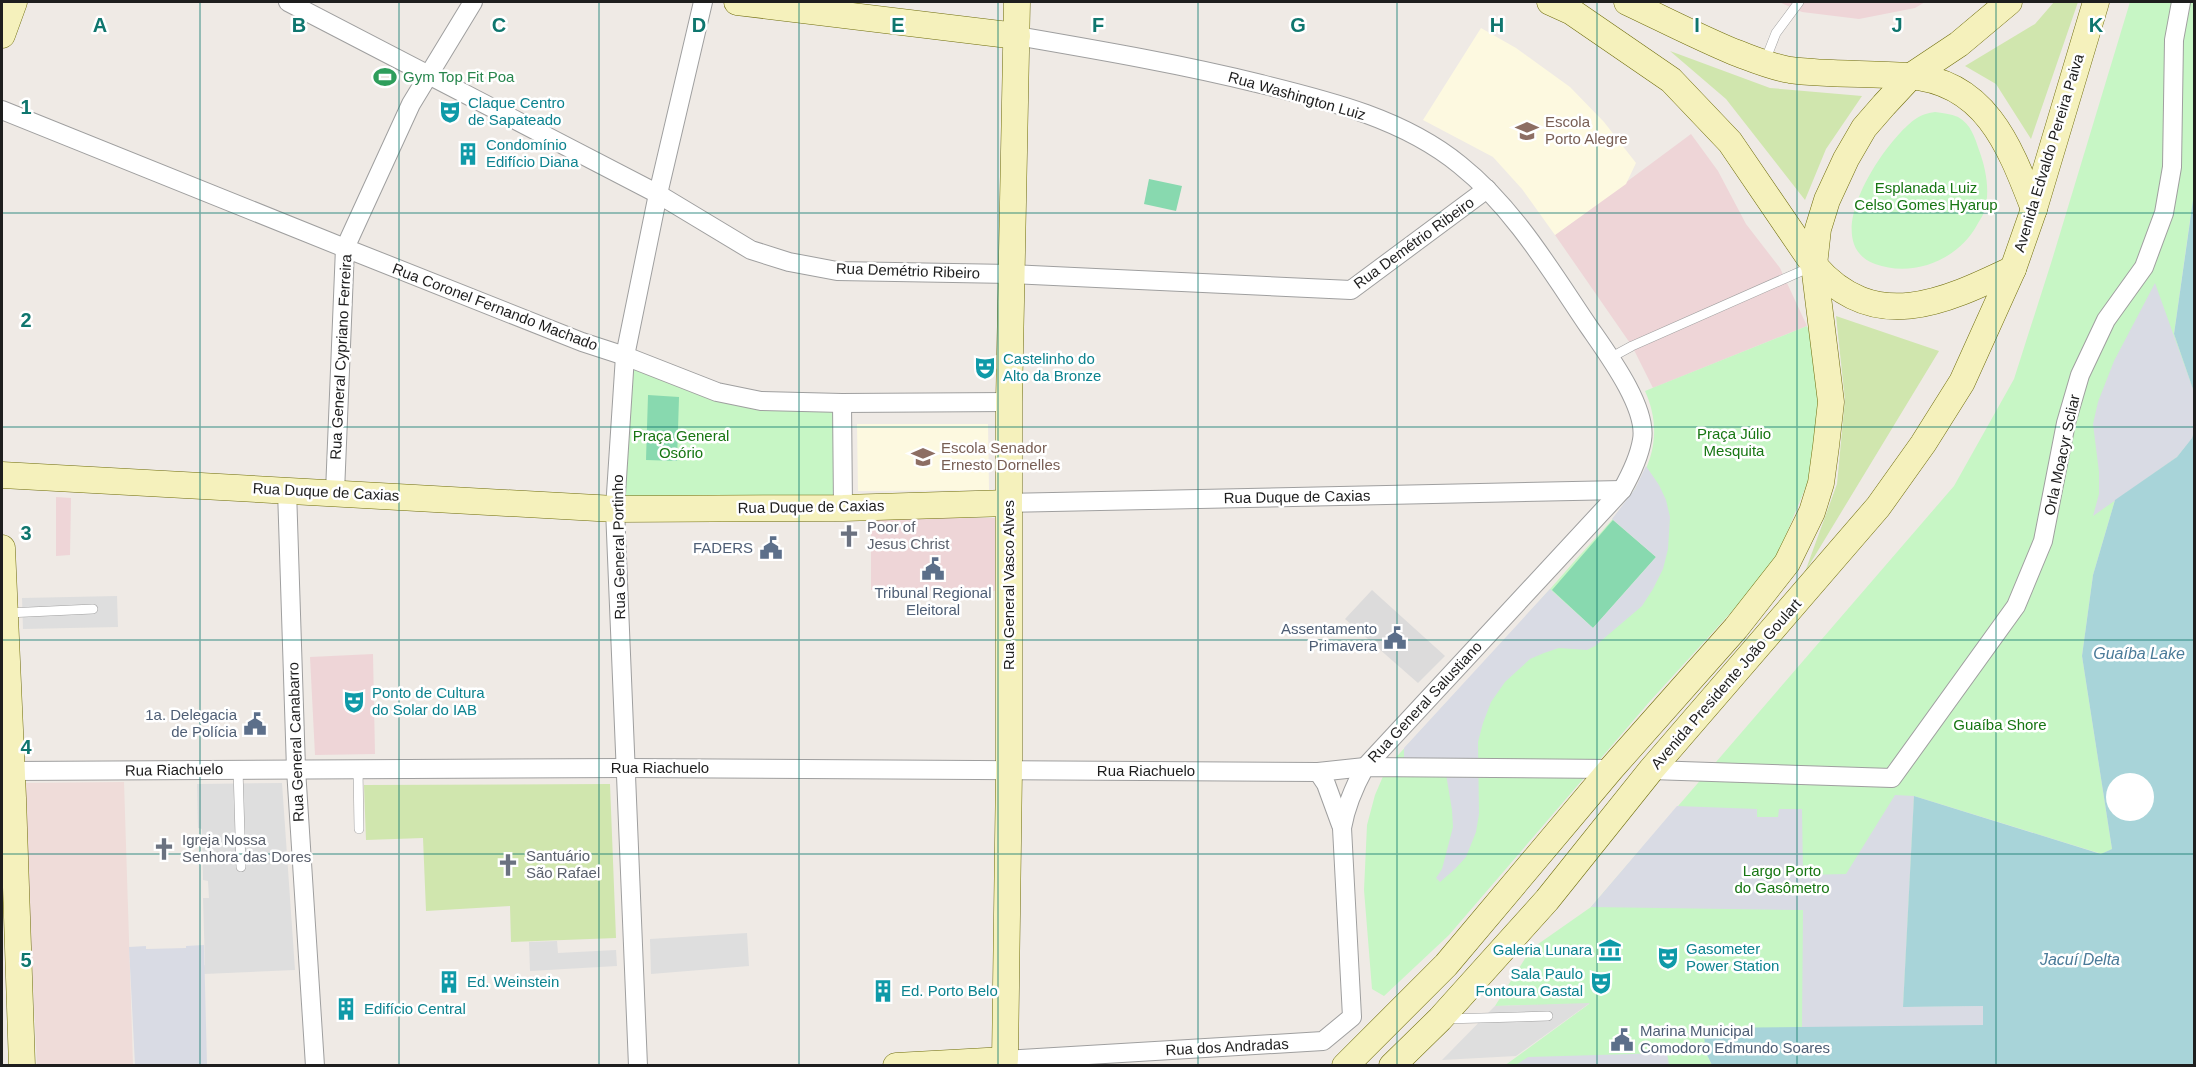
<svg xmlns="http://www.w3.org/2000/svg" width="2196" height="1067" font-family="Arial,sans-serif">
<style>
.residential{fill:#dcdbdb}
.commercial{fill:#eed5d7}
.education{fill:#fdf9e0}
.military{fill:#efdcd9}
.grass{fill:#d0e6ae}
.park{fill:#c7f6c5}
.pitch{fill:#88d9af}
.parking{fill:#dedede}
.plaza{fill:#d9dbe4}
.water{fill:#a8d4d9}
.pier{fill:#fff}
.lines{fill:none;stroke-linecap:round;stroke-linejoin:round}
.lane-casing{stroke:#9f9f9f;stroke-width:10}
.street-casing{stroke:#9f9f9f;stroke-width:20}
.secondary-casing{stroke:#6f6d0c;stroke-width:27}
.lane{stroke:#fff;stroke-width:9}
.street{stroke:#fff;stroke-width:18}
.secondary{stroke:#f5f1bc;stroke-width:26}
.grid{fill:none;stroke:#0f766e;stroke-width:1.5;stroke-opacity:0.55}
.labels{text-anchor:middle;stroke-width:5;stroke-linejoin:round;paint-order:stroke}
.leisure-label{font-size:15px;fill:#27864d;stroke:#fff;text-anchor:start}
.street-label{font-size:15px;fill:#1e1e1e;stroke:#fff}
.culture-label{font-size:15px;fill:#0d838f;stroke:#fff;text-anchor:start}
.education-label{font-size:15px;fill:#785e54;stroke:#fff;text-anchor:start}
.park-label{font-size:15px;fill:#177613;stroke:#fff}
.worship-label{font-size:15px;fill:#5b616d;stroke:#fff;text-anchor:start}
.service-label{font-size:15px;fill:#4e5e75;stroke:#fff;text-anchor:end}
.water-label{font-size:16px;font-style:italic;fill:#4b7b99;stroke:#fff}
.grid-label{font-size:20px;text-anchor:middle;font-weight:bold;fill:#0f766e;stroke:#fff;stroke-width:5;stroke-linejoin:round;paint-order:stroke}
</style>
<rect width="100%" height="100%" fill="#efeae5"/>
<path class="residential" d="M1372 590 1445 656 1418 683 1345 619Z"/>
<g class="commercial">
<path d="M1779 2H1925L1915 8 1859 19 1802 12Z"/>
<path d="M1691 134 1718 171 1746 224 1780 268 1807 326 1653 388 1632 346 1555 235Z"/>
<path d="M56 497 71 498 70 555 56 556Z"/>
<path d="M871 518H995V591L871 590Z"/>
<path d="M373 654 375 754 315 755 310 657Z"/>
</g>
<g class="education">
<path d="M1481 28 1516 48 1570 87 1604 122 1636 163 1626 184 1555 235 1522 189 1493 157 1423 120Z"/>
<path d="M857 424H988L989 490 858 491Z"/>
</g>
<path class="military" d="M124 782 133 1065H37L23 783Z"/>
<g class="grass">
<path d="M2054 2H2078L2031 139 1996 84 1965 66 2035 24Z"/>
<path d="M1670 51 1770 88 1862 96 1826 149 1805 200 1726 99Z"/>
<path d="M1836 316 1939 351 1805 572 1837 484 1845 400Z"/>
<path d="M610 784 616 938 511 942 510 906 426 911 423 838 366 840 364 785Z"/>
</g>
<g class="park">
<path d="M2130 2H2194V215L2190 220 2174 334 2194 392V431L2177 457 2115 500 2093 575 2082 656 2112 849 2102 854 1914 796 1903 1007 1705 1051 1712 1065 1504 1066 1589 1004 1495 1006 1531 949 1591 907 1954 486 2014 379 2052 260Z"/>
<path d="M1935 112C1942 113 1951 114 1958 117 1971 124 1975 138 1979 150 1986 169 1990 190 1985 209 1984 214 1980 220 1977 225 1958 260 1913 278 1875 264 1816 242 1884 142 1914 120 1921 115 1927 113 1935 112Z"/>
<path d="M1807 326 1812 339 1818 385V424L1809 479 1779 552 1745 597 1651 700 1449 935 1384 996 1372 989 1364 890 1367 825 1375 795 1387 767C1449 700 1512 633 1572 564 1600 532 1636 500 1650 458 1657 435 1655 413 1645 391Z"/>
<path d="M631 366 835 409 838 500 621 502Z"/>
</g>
<g class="pitch">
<path d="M1149 179 1182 186 1176 211 1144 204Z"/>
<path d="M648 395 679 397 677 461 646 460Z"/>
<path d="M1613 520 1656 557 1593 628 1552 590Z"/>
</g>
<g class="parking">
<path d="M117 596 118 627 23 629 22 598Z"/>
<path d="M282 783 295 970 204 974 203 966 205 965 203 898H209L208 881 203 880 202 829 198 828 197 784Z"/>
<path d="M747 933 749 966 651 974 650 939Z"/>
<path d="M557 941 558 953 616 950 617 966 530 971 529 942Z"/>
<path d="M1590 1003 1516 1056 1442 1060 1495 1006Z"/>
</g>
<g class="plaza">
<path d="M2155 283 2194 392V431L2192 438 2177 457 2093 516 2099 494V472L2093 424 2098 402 2114 361Z"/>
<path d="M1646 466 1659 485 1666 500 1670 517 1668 549 1663 569 1653 589 1642 606 1595 646 1587 650 1559 648 1544 653 1530 659 1505 682 1491 702 1483 723 1478 742 1479 814 1476 832 1466 857 1455 869 1440 882 1436 878 1442 869 1453 827 1452 810 1445 768 1404 760V748L1550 589 1593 628 1656 557 1612 519 1635 489Z"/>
<path d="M1895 795 1914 796 1903 1007 1984 1006 1983 1026 1802 1029 1803 910 1591 907 1677 806 1757 809V817H1778L1779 809H1802L1803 875 1846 874Z"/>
<path d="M204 945 207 1065H135L129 947 146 946V949L186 948V946Z"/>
<path d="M1667 1053 1669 1065H1516L1528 1057Z"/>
</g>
<g class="water">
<path d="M2194 193V392L2174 334Z"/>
<path d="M2194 431V1065H1712L1705 1051 1704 1028 1983 1025V1006L1903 1007 1914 796 2101 854 2112 849 2082 656 2093 575 2115 500 2177 457 2192 438Z"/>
</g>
<circle class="pier" cx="2130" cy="797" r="24"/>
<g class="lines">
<g class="lane-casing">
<g id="lane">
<path d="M1765 61 1776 33 1799 2"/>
<path d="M1610 358 1632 346 1813 266"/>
<path d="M7 613 93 609"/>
<path d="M358 768 359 829"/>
<path d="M238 769 241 867"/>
<path d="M1445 1019 1548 1016"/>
</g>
</g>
<g class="street-casing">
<g id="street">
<path d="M288 2 658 194 751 250 789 262 837 271 1011 274 1351 290 1487 189"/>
<path d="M2 110 345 248 582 342 625 356 717 392 761 401 842 403 1009 402"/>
<path d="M842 403 843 508"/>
<path d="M287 490 296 769 315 1066"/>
<path d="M335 492 345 248 411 104 473 2"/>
<path d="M1009 503 1622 490"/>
<path d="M1651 770 1892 778 2016 606 2043 541 2066 423 2080 375 2106 320 2144 267 2164 213 2172 167 2174 40 2181 2"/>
<path d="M12 771 625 768 1318 772 1365 767 1611 769"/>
<path d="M1318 772 1326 784 1341 825"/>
<path d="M1005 1060 1323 1041 1352 1017 1342 828C1346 805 1354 787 1365 767L1622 490C1631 474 1639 458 1642 440 1648 408 1607 353 1589 327 1551 271 1514 208 1460 165 1404 119 1330 101 1261 84 1180 64 1098 50 1017 36"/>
<path d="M638 1066 615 509 625 356 658 194 703 2"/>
</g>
</g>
<g class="secondary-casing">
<g id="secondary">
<path d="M737 2 1017 36"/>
<path d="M1550 2 1572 12 1671 80 1730 142 1814 265C1874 335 1944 302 2013 269"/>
<path d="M1627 2C1663 19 1698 37 1734 52 1753 59 1771 67 1790 70 1829 75 1869 73 1908 76 1986 81 2010 147 2034 209"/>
<path d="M2 35 14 2"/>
<path d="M2 475 615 509 843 508 1009 503"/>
<path d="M2 548 13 798 22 1066"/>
<path d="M896 1066 1005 1060 1009 770V402L1017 2"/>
<path d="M1345 1066 1446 965 1611 769 1736 628 1787 563 1812 512 1821 483 1826 446 1831 402 1814 265 1818 229 1827 200 1846 159 1864 128 1884 105 1911 76 1959 44 2009 2"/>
<path d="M1392 1066 1440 1019 1547 900 1651 770 1878 507 1923 444 1962 382 2013 269 2034 209 2096 2"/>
</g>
</g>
<use href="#lane" class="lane"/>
<use href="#street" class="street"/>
<use href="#secondary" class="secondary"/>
</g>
<path class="grid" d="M200 2V1066M399 2V1066M599 2V1066M799 2V1066M998 2V1066M1198 2V1066M1397 2V1066M1597 2V1066M1797 2V1066M1996 2V1066M2 213H2194M2 427H2194M2 640H2194M2 854H2194"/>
<defs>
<g id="stadium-bare" transform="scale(1.8)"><path d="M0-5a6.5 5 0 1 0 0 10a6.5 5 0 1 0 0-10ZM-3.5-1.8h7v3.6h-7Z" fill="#2e9e5b" stroke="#fff" stroke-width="2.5" paint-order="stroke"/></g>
<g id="theatre-bare" transform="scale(1.8)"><path d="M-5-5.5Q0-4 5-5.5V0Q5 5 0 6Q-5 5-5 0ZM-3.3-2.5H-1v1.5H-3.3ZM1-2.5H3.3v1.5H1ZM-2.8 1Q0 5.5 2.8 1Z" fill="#0f9aa8" stroke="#fff" stroke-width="2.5" paint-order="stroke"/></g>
<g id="school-bare" transform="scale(1.8)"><path d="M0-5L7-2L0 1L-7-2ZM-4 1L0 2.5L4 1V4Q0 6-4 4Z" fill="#8d6e63" stroke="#fff" stroke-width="2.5" paint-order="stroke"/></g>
<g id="building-bare" transform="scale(1.8)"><path d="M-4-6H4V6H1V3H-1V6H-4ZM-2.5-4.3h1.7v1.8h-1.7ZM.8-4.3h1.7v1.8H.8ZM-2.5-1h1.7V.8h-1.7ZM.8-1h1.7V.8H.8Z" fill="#0f9aa8" stroke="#fff" stroke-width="2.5" paint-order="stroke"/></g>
<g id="church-bare" transform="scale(1.8)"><path d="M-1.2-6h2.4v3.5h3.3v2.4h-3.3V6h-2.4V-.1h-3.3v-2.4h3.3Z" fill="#6b7280" stroke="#fff" stroke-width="2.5" paint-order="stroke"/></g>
<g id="civic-bare" transform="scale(1.8)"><path d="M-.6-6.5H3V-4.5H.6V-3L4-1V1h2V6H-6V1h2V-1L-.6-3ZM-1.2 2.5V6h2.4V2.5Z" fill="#5c6f8a" stroke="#fff" stroke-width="2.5" paint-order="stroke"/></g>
<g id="museum-bare" transform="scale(1.8)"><path d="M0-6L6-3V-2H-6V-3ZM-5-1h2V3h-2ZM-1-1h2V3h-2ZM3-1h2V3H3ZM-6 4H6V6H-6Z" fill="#0f9aa8" stroke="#fff" stroke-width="2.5" paint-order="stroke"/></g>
</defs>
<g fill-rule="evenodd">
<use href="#stadium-bare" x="385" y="77"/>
<use href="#theatre-bare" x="450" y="112"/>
<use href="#school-bare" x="1527" y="131"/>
<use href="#building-bare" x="468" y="154"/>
<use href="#theatre-bare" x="985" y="368"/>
<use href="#school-bare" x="923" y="457"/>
<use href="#church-bare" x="849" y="536"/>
<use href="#civic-bare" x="771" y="548"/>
<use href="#civic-bare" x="933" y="569"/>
<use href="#civic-bare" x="1395" y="638"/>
<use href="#theatre-bare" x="354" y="702"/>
<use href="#civic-bare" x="255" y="724"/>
<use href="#church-bare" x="164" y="849"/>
<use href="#church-bare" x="508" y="865"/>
<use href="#museum-bare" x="1610" y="950"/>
<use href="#theatre-bare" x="1668" y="958"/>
<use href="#building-bare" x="449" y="982"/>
<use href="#theatre-bare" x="1601" y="983"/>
<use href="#building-bare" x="883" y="991"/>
<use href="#building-bare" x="346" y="1009"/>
<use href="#civic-bare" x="1622" y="1040"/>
</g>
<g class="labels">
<g class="leisure-label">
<text x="403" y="82">Gym Top Fit Poa</text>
</g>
<g class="street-label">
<text transform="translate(1297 96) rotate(16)" y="5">Rua Washington Luiz</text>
<text transform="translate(2049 153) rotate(-73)" y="5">Avenida Edvaldo Pereira Paiva</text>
<text transform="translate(1414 243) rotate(-36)" y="5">Rua Demétrio Ribeiro</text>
<text transform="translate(908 271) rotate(2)" y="5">Rua Demétrio Ribeiro</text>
<text transform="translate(495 307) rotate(21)" y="5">Rua Coronel Fernando Machado</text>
<text transform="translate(341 357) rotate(-87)" y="5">Rua General Cypriano Ferreira</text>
<text transform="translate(2062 455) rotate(-78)" y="5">Orla Moacyr Scliar</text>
<text transform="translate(326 492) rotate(3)" y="5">Rua Duque de Caxias</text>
<text transform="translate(1297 497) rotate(-1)" y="5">Rua Duque de Caxias</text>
<text transform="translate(811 507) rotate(-1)" y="5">Rua Duque de Caxias</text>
<text transform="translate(619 547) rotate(-91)" y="5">Rua General Portinho</text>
<text transform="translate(1009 585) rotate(-90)" y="5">Rua General Vasco Alves</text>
<text transform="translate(1726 684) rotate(-49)" y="5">Avenida Presidente João Goulart</text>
<text transform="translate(1425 702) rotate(-47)" y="5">Rua General Salustiano</text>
<text transform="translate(296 742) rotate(-92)" y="5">Rua General Canabarro</text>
<text x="660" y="773">Rua Riachuelo</text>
<text transform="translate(174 770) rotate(-1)" y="5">Rua Riachuelo</text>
<text x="1146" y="776">Rua Riachuelo</text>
<text transform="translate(1227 1047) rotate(-3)" y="5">Rua dos Andradas</text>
</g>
<g class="culture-label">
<text x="468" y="108">Claque Centro<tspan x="468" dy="17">de Sapateado</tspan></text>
<text x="486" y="150">Condomínio<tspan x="486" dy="17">Edifício Diana</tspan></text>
<text x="1003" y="364">Castelinho do<tspan x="1003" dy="17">Alto da Bronze</tspan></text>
<text x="372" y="698">Ponto de Cultura<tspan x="372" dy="17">do Solar do IAB</tspan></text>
<text x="1686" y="954">Gasometer<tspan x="1686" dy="17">Power Station</tspan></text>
<text x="1592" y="955" text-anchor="end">Galeria Lunara</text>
<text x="1583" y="979" text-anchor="end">Sala Paulo<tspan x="1583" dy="17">Fontoura Gastal</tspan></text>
<text x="467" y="987">Ed. Weinstein</text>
<text x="901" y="996">Ed. Porto Belo</text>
<text x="364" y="1014">Edifício Central</text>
</g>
<g class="education-label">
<text x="1545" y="127">Escola<tspan x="1545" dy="17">Porto Alegre</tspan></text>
<text x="941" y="453">Escola Senador<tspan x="941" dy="17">Ernesto Dornelles</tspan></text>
</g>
<g class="park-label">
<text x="1926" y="193">Esplanada Luiz<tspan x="1926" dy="17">Celso Gomes Hyarup</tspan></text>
<text x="1734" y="439">Praça Júlio<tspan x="1734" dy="17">Mesquita</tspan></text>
<text x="681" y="441">Praça General<tspan x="681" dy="17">Osório</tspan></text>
<text x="2000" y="730">Guaíba Shore</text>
<text x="1782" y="876">Largo Porto<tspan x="1782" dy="17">do Gasômetro</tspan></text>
</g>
<g class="worship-label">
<text x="867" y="532">Poor of<tspan x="867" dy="17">Jesus Christ</tspan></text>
<text x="182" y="845">Igreja Nossa<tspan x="182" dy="17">Senhora das Dores</tspan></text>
<text x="526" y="861">Santuário<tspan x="526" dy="17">São Rafael</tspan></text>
</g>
<g class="service-label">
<text x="753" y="553">FADERS</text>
<text x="933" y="598" text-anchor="middle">Tribunal Regional<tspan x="933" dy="17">Eleitoral</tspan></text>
<text x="1377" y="634">Assentamento<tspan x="1377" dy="17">Primavera</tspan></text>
<text x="237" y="720">1a. Delegacia<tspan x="237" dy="17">de Polícia</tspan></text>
<text x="1640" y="1036" text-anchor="start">Marina Municipal<tspan x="1640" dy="17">Comodoro Edmundo Soares</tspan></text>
</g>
<g class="water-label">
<text x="2139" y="659">Guaíba Lake</text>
<text x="2080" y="965">Jacuí Delta</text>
</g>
</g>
<g class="grid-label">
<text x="100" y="32">A</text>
<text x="299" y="32">B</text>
<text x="499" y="32">C</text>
<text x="699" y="32">D</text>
<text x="898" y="32">E</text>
<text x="1098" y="32">F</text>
<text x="1298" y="32">G</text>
<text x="1497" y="32">H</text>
<text x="1697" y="32">I</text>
<text x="1897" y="32">J</text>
<text x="2096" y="32">K</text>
<text x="26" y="114">1</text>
<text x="26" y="327">2</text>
<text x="26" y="540">3</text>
<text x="26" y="754">4</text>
<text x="26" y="967">5</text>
</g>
<rect width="2196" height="1067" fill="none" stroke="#1e1e1e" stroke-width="6"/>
</svg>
